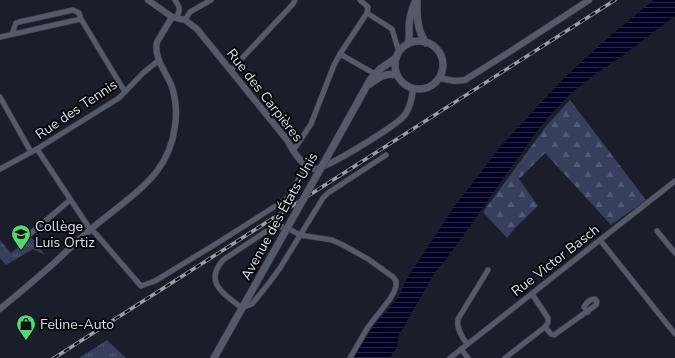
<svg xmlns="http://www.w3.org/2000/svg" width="675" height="358" font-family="'Nunito Sans',sans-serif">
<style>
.grass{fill:url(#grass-tufts)}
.forest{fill:url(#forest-firs)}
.water{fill:url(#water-rules)}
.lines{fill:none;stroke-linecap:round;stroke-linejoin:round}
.minor-casing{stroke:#393c45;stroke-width:6}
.tertiary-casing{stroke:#393c45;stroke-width:7}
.secondary-casing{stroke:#393c45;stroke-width:8}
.minor{stroke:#555a69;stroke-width:5}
.tertiary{stroke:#555a69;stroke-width:6}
.secondary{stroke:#555a69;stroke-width:7}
.rail-casing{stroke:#9a9ea8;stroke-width:3.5}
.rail{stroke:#07080d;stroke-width:2;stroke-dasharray:6;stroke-linecap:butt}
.secondary-bridge-casing{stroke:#393c45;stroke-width:8;stroke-linecap:butt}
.secondary-bridge{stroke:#555a69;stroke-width:7}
.labels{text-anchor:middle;stroke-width:4;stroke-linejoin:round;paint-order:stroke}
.street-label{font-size:14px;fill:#dcdfe8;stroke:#07080d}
.poi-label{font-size:14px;fill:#dcdfe8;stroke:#07080d;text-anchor:start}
</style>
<defs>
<pattern id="grass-tufts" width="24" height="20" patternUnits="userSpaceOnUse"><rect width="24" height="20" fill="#373f5c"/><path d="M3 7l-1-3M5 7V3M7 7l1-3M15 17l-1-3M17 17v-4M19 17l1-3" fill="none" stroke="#535a73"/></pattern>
<pattern id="forest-firs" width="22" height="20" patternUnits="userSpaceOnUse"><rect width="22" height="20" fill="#373f5c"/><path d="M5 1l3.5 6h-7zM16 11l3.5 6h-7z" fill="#535a73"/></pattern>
<pattern id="water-rules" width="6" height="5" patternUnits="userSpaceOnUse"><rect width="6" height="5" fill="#020123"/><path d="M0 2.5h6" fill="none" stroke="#262643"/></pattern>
</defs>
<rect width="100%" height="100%" fill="#1a1e2a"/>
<g class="grass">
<path d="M31 237 45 255 33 249 6 265 0 258V240L11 253Z"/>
<path d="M107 340 126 358H79Z"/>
</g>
<path class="forest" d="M570 100 646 200 611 225 545 153 519 179 538 206 515 228 507 238 483 212 547 125Z"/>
<path class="water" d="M654 0H675V16L618 59 598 72 571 93 543 123 502 180 482 209 447 258 435 272 399 335 397 347 390 358H353L377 321 384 315 400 294 406 280 455 206 501 146 561 81 602 43 645 7Z"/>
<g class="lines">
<g class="minor-casing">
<g id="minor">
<path d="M175 0C180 8 181 9 176 18"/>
<path d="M360 0 368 7 367 13"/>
<path d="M185 20 190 12 211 0"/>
<path d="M12 34 16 23 19 22 73 10 79 13 81 19"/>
<path d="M0 37 81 19 125 92"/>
<path d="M231 70 293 4 295 0"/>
<path d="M375 74 340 54 367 13 392 29 399 52"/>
<path d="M0 97 31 152"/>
<path d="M37 149 88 226 96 234 141 286 155 281 219 242 285 200 291 193 306 166"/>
<path d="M293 151 311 124 334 65 340 54"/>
<path d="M0 169 37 149 119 98 143 73 159 60"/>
<path d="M657 231 675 253"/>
<path d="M30 234 70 200"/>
<path d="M600 240 675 334"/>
<path d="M545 327 551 334 554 335 596 305 597 302 595 299C590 299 586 303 584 307L588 312"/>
<path d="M467 344C462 337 456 328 458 319L488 270"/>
<path d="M461 349 468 358"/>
<path d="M350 358 368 327 390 299 394 292 396 286V281L393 277 368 259 343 245 332 240 300 235 291 230 283 227H276L265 232 223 260C203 283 225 295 242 308L252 304 269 283 280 268 323 198 328 193 386 155"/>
<path d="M450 358 675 181"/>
<path d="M505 358 545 327 548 323V318L532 294"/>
</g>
</g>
<g class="tertiary-casing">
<g id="tertiary">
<path d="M148 0 172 17 185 20 197 29 287 140C292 149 302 167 313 169 324 171 393 127 403 117 410 110 412 98 413 89"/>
<path d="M439 78 455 81 465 80 514 49 589 0"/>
<path d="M0 309C18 294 36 279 53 264 66 252 78 240 91 229 112 211 141 192 157 171 167 158 173 142 175 126 177 113 176 100 172 87 167 73 153 58 157 42L172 17"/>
</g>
</g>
<g class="secondary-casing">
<g id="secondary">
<path d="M417 1C417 17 417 30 426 43"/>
<circle cx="419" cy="65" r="24"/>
<path d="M408 44C410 38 409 32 409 25 410 16 412 8 416 0"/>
<path d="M370 84C378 78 386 72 397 75"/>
<path d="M340 134 370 80 380 69 396 58"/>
<path d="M214 358 281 239"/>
</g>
</g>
<use href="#minor" class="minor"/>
<use href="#tertiary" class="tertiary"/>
<use href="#secondary" class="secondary"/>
<g class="rail-casing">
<path id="rail" d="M54 358 615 0"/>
</g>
<use href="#rail" class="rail"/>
<g class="secondary-bridge-casing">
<path id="secondary-bridge" d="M281 239 340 134"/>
</g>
<use href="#secondary-bridge" class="secondary-bridge"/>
</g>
<defs>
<g id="school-pin" transform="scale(1)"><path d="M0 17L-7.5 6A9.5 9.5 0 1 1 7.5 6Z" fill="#56d671" stroke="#07080d"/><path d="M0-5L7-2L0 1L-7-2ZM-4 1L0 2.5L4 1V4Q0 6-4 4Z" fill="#111"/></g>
<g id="shop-pin" transform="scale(1)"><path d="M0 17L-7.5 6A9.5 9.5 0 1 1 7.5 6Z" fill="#56d671" stroke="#07080d"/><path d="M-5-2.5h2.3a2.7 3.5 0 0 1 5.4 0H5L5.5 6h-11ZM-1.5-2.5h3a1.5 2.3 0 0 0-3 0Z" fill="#111"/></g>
</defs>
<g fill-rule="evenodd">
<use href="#school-pin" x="21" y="234"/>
<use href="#shop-pin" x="26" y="324"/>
</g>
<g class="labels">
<g class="street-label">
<text transform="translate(265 95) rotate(52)" y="5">Rue des Carpières</text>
<text transform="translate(76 109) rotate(-34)" y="5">Rue des Tennis</text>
<text transform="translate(279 216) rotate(-61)" y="5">Avenue des États-Unis</text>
<text transform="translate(555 260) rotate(-38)" y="5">Rue Victor Basch</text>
</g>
<g class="poi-label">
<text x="35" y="231">Collège<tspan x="35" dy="16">Luis Ortiz</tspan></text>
<text x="40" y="329">Feline-Auto</text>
</g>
</g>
</svg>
